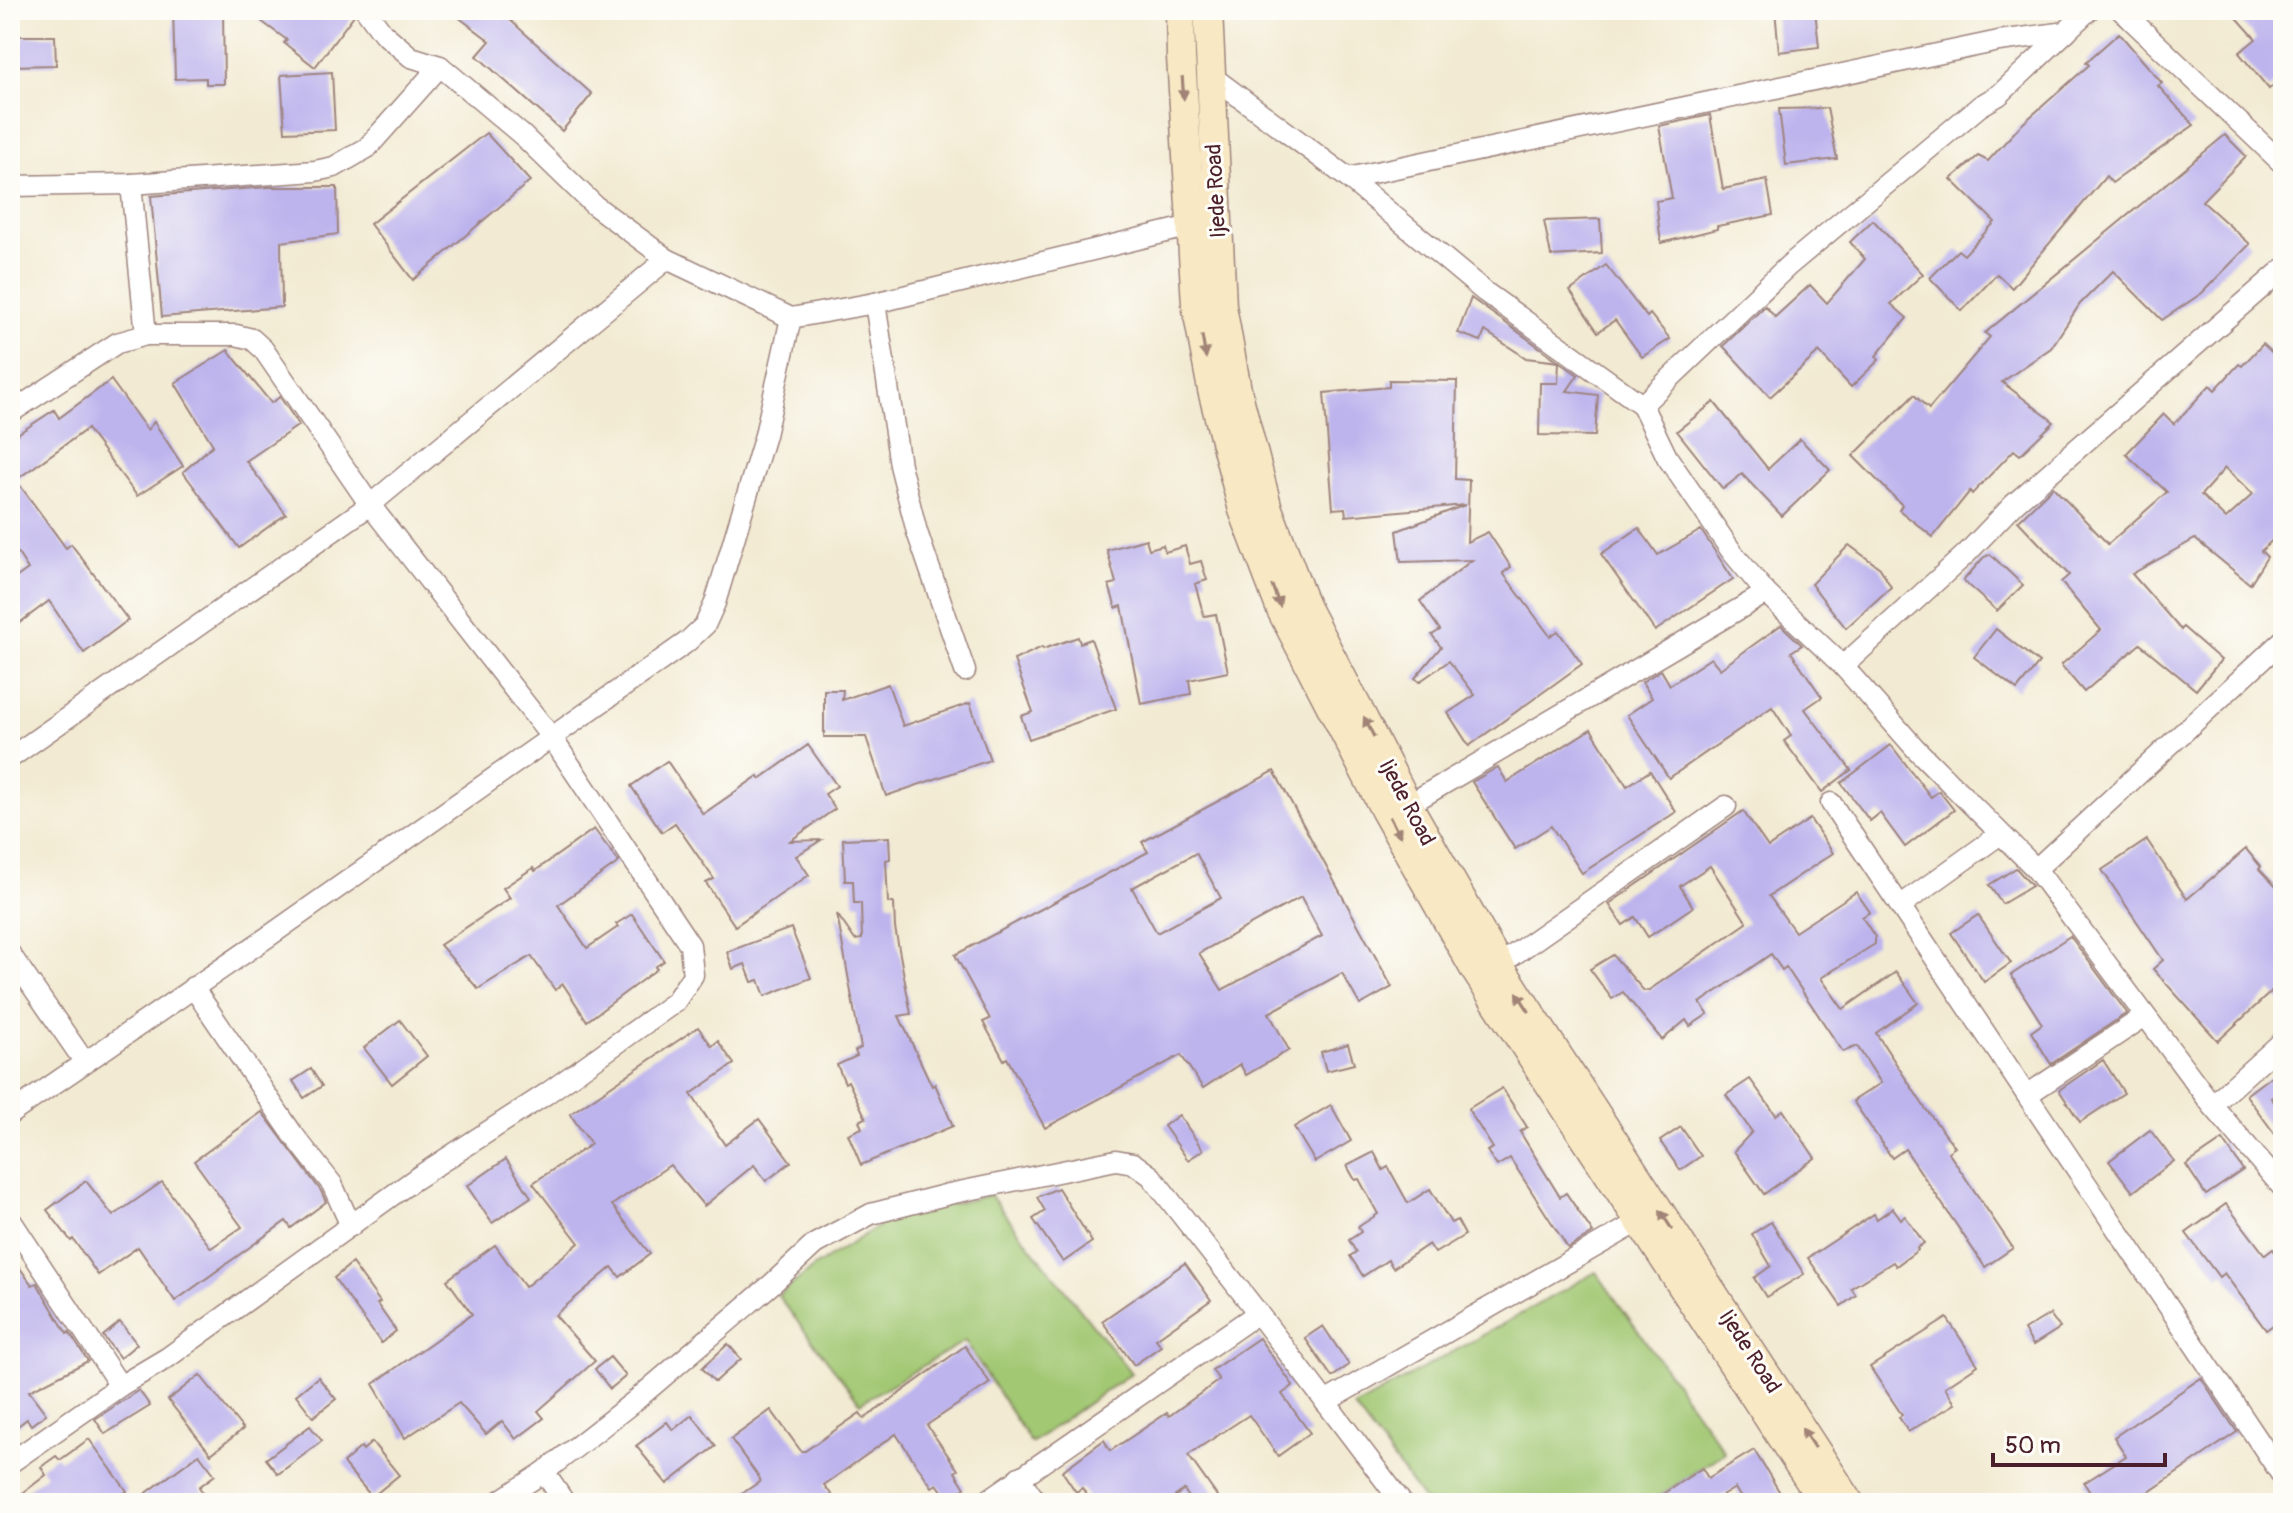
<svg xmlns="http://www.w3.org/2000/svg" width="2293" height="1513" font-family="Pangolin,sans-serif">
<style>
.green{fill:#a2c873;stroke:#76744f;stroke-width:2}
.building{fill:#bdb4ed;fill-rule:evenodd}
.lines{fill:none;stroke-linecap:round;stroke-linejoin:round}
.minor-casing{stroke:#9e847e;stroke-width:23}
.secondary-casing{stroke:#9e847e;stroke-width:31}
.minor{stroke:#fff;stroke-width:20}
.secondary{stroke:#f8e8c3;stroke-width:28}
.oneway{fill:#a18477}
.labels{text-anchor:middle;stroke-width:6;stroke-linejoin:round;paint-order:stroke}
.street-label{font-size:22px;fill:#4a1f2b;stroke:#fdfcf7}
</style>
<rect width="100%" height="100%" fill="#fdfcf7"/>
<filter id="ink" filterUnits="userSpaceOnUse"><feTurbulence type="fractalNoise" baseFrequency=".0125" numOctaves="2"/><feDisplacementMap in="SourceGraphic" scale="16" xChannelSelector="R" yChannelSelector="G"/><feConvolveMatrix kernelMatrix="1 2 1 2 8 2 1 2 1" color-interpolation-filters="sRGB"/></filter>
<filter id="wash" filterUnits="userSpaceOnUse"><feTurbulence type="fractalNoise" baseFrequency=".006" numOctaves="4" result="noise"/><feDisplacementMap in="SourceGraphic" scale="32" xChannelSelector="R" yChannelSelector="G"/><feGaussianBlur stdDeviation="1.8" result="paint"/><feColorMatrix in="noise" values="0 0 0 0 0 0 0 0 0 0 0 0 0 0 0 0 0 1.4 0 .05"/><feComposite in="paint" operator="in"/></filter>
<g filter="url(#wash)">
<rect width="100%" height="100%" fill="#f2ead2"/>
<g class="green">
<path d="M990 1195 1131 1373 1031 1443 965 1341 860 1403 778 1296 814 1267 890 1219Z"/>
<path d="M1596 1272 1725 1452 1649 1503H1426L1354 1407Z"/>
</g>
<g id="blocks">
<g class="building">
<path d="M173 10H223L224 84H206V78L175 79Z"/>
<path d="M246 10H353L354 15 315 67 284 43 287 40Z"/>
<path d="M449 10H499L592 94 562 131 477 56 490 41Z"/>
<path d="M1775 10H1815L1819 47 1779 52Z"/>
<path d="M2230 10H2268L2283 29V77L2269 89 2239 53 2256 39Z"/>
<path d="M2119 33 2162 83 2158 86 2194 125 2112 183 2106 176 2012 288 1997 274 1962 311 1930 278 1958 250 1964 255 1995 222 1951 179 1978 156 1988 161 2020 126 2089 65 2086 62Z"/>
<path d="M10 36H55L56 65 10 66Z"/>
<path d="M332 72 335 130 285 132 281 75Z"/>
<path d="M1827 108 1837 159 1786 165 1779 109Z"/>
<path d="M1710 115 1723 189 1767 180 1773 215 1717 226V229L1661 243 1656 201 1672 198 1659 126Z"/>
<path d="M486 133 530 181 413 280 370 224Z"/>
<path d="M2225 135 2246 156 2202 201 2250 244 2202 293 2162 320 2113 271 2080 304 2051 348 2002 382 2054 422 2020 455 2014 450 1972 494 1970 491 1933 537 1899 510 1902 505 1853 456 1914 395 1929 409 1990 337 1985 333Z"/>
<path d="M269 187H337L338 234 281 242 282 307 162 317 151 196Z"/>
<path d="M1600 219 1602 253 1551 256 1544 221Z"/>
<path d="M1873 220 1923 274 1891 304 1907 318 1876 356 1879 360 1851 387 1819 352 1770 397 1723 346 1765 306 1775 317 1810 285 1827 303 1865 259 1850 242Z"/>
<path d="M1606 265 1647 317 1650 314 1670 339 1642 357 1615 320 1598 332 1570 291Z"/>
<path d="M1471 298 1578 375 1567 391 1598 395 1595 436 1539 435 1540 383H1558L1559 362 1526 358 1485 331 1481 341 1458 333Z"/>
<path d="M2263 344 2283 363V530L2261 551 2267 557 2250 584 2195 539 2132 574 2181 630 2183 627 2221 660 2196 690 2140 644 2084 692 2061 665 2101 630 2061 582 2069 575 2018 521 2053 487 2108 544 2167 492 2126 454 2164 414 2174 424 2210 385 2215 390 2239 364 2242 366ZM2225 468 2253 494 2226 519 2201 495Z"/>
<path d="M228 350 271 403 280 397 299 425 246 461 286 514 239 548 183 472 213 445 175 383Z"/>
<path d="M111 380 147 430 154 422 183 466 137 496 87 429 16 480 66 548 71 544 128 620 84 653 49 601 10 630V582L28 569 10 541V439L54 410 59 418Z"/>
<path d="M1389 380 1457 381 1455 479 1469 480 1467 542 1488 532 1511 567 1503 573 1550 636 1558 631 1582 664 1469 746 1448 713 1475 695 1449 661 1419 682 1415 678 1441 647 1432 635 1440 630 1420 601 1472 560 1401 562 1397 531 1465 505 1346 516 1345 508 1333 509 1324 393 1389 387Z"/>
<path d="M1714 402 1768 469 1800 439 1830 470 1782 516 1742 474 1723 489 1677 431Z"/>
<path d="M1639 528 1658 555 1701 530 1733 579 1655 631 1601 554Z"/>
<path d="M1146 539 1149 549 1163 545 1165 552 1185 546 1190 564 1201 561 1207 580 1195 584 1204 616 1216 614 1228 672 1189 680 1191 694 1141 704 1122 606 1116 608 1109 585 1116 583 1107 550Z"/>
<path d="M1849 545 1880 568 1891 587 1846 628 1811 584Z"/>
<path d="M1990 554 2023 585 1997 611 1963 581 1983 558Z"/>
<path d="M1781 625 1802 645 1791 652 1822 697 1805 709 1851 770 1822 792 1784 741 1791 736 1772 707 1669 778 1627 715 1652 698 1642 682 1661 670 1670 685 1711 658 1720 669Z"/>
<path d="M1996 629 2039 663 2017 690 1974 657Z"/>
<path d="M1078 637 1080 643 1091 639 1116 709 1029 739 1021 716 1033 712 1014 660 1042 647 1043 649Z"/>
<path d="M888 684 903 726 970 703 990 760 886 796 866 737H824V690H843L842 700Z"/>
<path d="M1591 729 1627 786 1650 771 1676 812 1582 873 1551 826 1515 849 1472 782 1498 767 1507 782Z"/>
<path d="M808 745 837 786 825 794 835 809 790 841 821 840 796 856 809 875 735 926 706 883 714 879 675 823 662 832 631 786 667 761 703 814 758 776 760 779Z"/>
<path d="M1891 745 1931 797 1939 791 1954 810 1905 847 1880 813 1870 821 1841 783Z"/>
<path d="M1274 771 1392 987 1360 1005 1342 973 1269 1013 1289 1050 1246 1075 1240 1064 1203 1088 1181 1055 1045 1128 1007 1058 1004 1060 983 1022 990 1019 955 955 1148 852 1142 842ZM1196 853 1221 898 1157 933 1132 888ZM1301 897 1322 936 1222 990 1199 953Z"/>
<path d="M1743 811 1768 847 1810 819 1833 853 1769 896 1795 932 1856 892 1870 912 1862 917 1875 937V944L1821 978 1843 1009 1896 972 1918 1003 1876 1033 1925 1108 1955 1147 1948 1152 2013 1248 1985 1267 1905 1149 1892 1158 1853 1101 1881 1083 1857 1046 1843 1052 1786 967 1782 970 1771 954 1700 1003 1708 1014 1690 1026 1686 1020 1662 1040 1623 992 1612 999 1590 969 1613 955 1644 991 1649 990 1747 923 1710 866 1680 886 1693 907 1648 937 1635 917 1623 925 1609 904Z"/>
<path d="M594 829 619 862 558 905 587 948 618 927 616 924 632 914 664 961 655 967 657 969 587 1021 563 984 555 990 531 956 478 989 440 945 510 898 503 888 533 868 535 871Z"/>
<path d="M889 837 890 859 886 860 888 903H894L895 928 911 1014 899 1016 932 1086 935 1084 953 1126 861 1165 848 1134 862 1128 859 1121 866 1118 848 1081 845 1083 837 1065 857 1056 855 1051 861 1048 837 914 855 940 862 939 861 903H854L853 881H845L843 839Z"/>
<path d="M2147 840 2187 899 2246 849 2261 867 2259 869 2283 894V1004L2272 991 2218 1041 2153 969 2163 960 2102 870Z"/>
<path d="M2016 868 2032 886 2002 904 1989 885Z"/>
<path d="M1978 915 2011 963 1984 982 1951 933Z"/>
<path d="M791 928 811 978 765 996 759 980 752 982 745 964 733 969 727 952Z"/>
<path d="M2070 936 2127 1013 2051 1064 2031 1032 2042 1024 2011 975Z"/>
<path d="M400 1020 427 1056 392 1084 364 1048Z"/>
<path d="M698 1027 712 1046 718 1041 734 1064 691 1094 725 1145 759 1119 791 1162 766 1181 754 1165 704 1206 670 1165 612 1205 650 1254 620 1277 612 1267 555 1315 595 1361 538 1411 544 1418 516 1439 502 1421 486 1434 459 1403 405 1438 373 1384 472 1314 447 1280 495 1245 525 1287 579 1243 533 1183 591 1144 570 1114Z"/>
<path d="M1348 1044 1354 1064 1326 1071 1321 1052Z"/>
<path d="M2103 1060 2124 1093 2080 1122 2059 1090Z"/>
<path d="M2283 1067V1089L2271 1098 2283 1113V1145L2246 1095Z"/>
<path d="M311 1069 322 1086 304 1098 293 1081Z"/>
<path d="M1750 1079 1776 1115 1783 1110 1815 1158 1764 1194 1734 1151 1752 1132 1726 1095Z"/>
<path d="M1502 1088 1527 1127 1520 1132 1560 1197 1566 1193 1593 1233 1568 1248 1510 1158 1497 1166 1487 1151 1493 1148 1468 1109Z"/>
<path d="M1331 1105 1351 1141 1315 1162 1294 1127Z"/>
<path d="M262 1112 321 1191 326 1202 291 1228 286 1221 175 1301 138 1247 98 1275 73 1239 71 1241 47 1210 86 1181 113 1216 162 1182 211 1248 242 1227 194 1161Z"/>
<path d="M1179 1115 1203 1150 1188 1160 1164 1126Z"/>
<path d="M1681 1127 1701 1156 1680 1170 1660 1141Z"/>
<path d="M2150 1130 2174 1161 2133 1192 2109 1161Z"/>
<path d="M2223 1140 2243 1170 2206 1195 2186 1165Z"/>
<path d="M1374 1152 1383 1170 1388 1167 1408 1203 1430 1189 1451 1223 1457 1220 1465 1235 1435 1253 1429 1244 1393 1268 1388 1260 1363 1276 1350 1256 1356 1252 1349 1240 1361 1232 1358 1227 1378 1214 1359 1179 1355 1180 1347 1166Z"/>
<path d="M506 1159 531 1197 492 1223 467 1186Z"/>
<path d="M1058 1188 1092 1242 1063 1262 1033 1219 1045 1211 1037 1197Z"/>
<path d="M2226 1204 2265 1255 2273 1249 2283 1264V1318L2266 1330 2224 1273 2219 1277 2186 1233Z"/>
<path d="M1893 1208 1901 1219 1905 1216 1924 1243 1917 1248 1918 1250 1896 1266 1893 1262 1851 1288 1856 1295 1841 1306 1808 1258 1874 1214 1877 1219Z"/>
<path d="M1771 1222 1804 1274 1766 1297 1754 1278 1771 1266 1752 1234Z"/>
<path d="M10 1254 32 1285 37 1283 67 1334 69 1332 88 1361 29 1391 46 1414 31 1425 27 1419 10 1432Z"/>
<path d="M352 1263 380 1302 377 1304 396 1331 381 1343 334 1278Z"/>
<path d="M1185 1263 1211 1300 1156 1339 1161 1346 1134 1365 1102 1321Z"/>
<path d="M2050 1314 2060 1328 2033 1345 2024 1330Z"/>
<path d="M1947 1318 1978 1365 1945 1387 1955 1404 1908 1432 1899 1417 1902 1415 1870 1367Z"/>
<path d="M120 1322 137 1344 120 1358 103 1336Z"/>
<path d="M1323 1326 1349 1365 1332 1377 1305 1338Z"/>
<path d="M1259 1338 1292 1384 1293 1386 1282 1394 1310 1433 1278 1456 1249 1415 1188 1455 1222 1503H1193L1184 1490 1166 1503H1092L1082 1488 1076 1492 1062 1471 1104 1440 1110 1451 1167 1413 1169 1416 1219 1380 1212 1370Z"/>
<path d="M728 1344 741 1359 715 1382 702 1368Z"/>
<path d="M965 1346 990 1383 927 1425 958 1470 955 1472 965 1488 948 1499 937 1484 932 1487 896 1434 824 1485 838 1503H728L759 1482 760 1479 731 1439 771 1410 801 1451H805L860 1413 864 1419Z"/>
<path d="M610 1357 626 1376 610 1389 595 1369Z"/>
<path d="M200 1375 243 1429 211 1454 168 1400Z"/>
<path d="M318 1377 336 1399 313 1417 296 1395Z"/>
<path d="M2201 1378 2237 1432 2133 1503H2097L2084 1483 2126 1456 2114 1437Z"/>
<path d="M139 1390 150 1406 105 1434 95 1419Z"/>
<path d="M692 1415 716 1446 667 1484 636 1446 667 1422 673 1430Z"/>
<path d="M310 1426 322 1441 278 1474 266 1459Z"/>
<path d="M89 1439 127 1491 110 1503H10L46 1475 41 1467 56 1456 60 1460Z"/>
<path d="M372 1442 399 1475 372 1497 343 1463 361 1447 363 1450Z"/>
<path d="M1754 1450 1782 1496 1771 1503H1744L1735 1488 1710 1503H1649L1702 1468 1708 1478Z"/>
<path d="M199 1454 215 1475 199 1487 204 1494 191 1503H133Z"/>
</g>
</g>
</g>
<g filter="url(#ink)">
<use href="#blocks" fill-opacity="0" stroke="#9e847e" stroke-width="2"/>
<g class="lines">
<g class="minor-casing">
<g id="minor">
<path d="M366 10 383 33 411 57 440 66 522 135 594 205 667 259 791 318"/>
<path d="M2121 10 2283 164"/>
<path d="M1210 75 1348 178 1485 292 1642 405 1667 457 1732 552 1766 593 1843 666 1915 748 2036 869 2212 1105 2283 1188"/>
<path d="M1348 178 1999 41 2066 32"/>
<path d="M131 184 146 335"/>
<path d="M10 186 131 184 315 171 334 167 367 148 440 66"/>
<path d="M875 303 900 465 917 532 965 671"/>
<path d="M1642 405 1788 266 1980 106 1999 95 2089 10"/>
<path d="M10 413 117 343 146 335H236L252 339 263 349 370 505 552 738 690 945 693 975 675 1002 546 1094 415 1179 167 1358 120 1386 10 1463"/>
<path d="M1843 666 1967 553 2014 504 2283 269"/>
<path d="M10 758 370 505 667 259"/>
<path d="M1831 803 2283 1477"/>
<path d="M1408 805 1766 593"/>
<path d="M2036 869 2283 640"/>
<path d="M1900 906 1999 835"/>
<path d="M10 954 84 1061"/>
<path d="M1499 965 1726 806"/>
<path d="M193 987 292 1133 332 1184 351 1226"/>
<path d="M2027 1095 2145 1016"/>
<path d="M2212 1105 2283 1041"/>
<path d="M10 1114 272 934 687 642 705 625 715 603 765 435 791 318 875 303 1191 226"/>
<path d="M10 1219 120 1386"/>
<path d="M1325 1402 1640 1221"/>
<path d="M544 1472 565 1503"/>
<path d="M1019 1477 1037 1503"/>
<path d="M497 1503 544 1472 636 1400 773 1283 815 1244 871 1214 949 1194 1116 1160 1133 1163 1151 1176 1258 1313 1402 1503"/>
<path d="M984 1503 1258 1313"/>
</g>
</g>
<g class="secondary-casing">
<g id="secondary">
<path d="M1180 10 1181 57 1196 304 1212 390 1243 510 1281 610 1384 809 1475 970 1824 1503"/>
<path d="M1208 10 1222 306 1237 390 1268 509 1305 606 1408 805 1499 965 1850 1503"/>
</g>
</g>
<use href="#minor" class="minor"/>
<use href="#secondary" class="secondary"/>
</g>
<defs><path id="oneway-solid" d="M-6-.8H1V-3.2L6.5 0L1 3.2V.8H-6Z" transform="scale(2)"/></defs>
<g class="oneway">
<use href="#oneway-solid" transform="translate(1183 88) rotate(86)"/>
<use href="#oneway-solid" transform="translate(1204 347) rotate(80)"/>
<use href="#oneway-solid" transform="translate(1276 596) rotate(69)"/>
<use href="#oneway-solid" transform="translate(1369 727) rotate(-117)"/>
<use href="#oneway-solid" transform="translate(1395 827) rotate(61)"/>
<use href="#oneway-solid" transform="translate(1523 1002) rotate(-123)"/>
<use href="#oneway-solid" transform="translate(1666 1220) rotate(-123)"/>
<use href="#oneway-solid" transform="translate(1808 1438) rotate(-123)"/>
</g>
</g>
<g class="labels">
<g class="street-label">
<text transform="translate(1215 191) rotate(-93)" y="8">Ijede Road</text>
<text transform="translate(1408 802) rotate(62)" y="8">Ijede Road</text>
<text transform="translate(1751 1351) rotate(57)" y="8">Ijede Road</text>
</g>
</g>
<rect width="2293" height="1513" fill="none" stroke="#fdfcf7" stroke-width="40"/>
<path d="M1993 1453v12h172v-12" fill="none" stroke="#4a1f2b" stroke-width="4"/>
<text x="2005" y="1453" font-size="24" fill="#4a1f2b" stroke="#fdfcf7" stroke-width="6" paint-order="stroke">50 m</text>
</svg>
